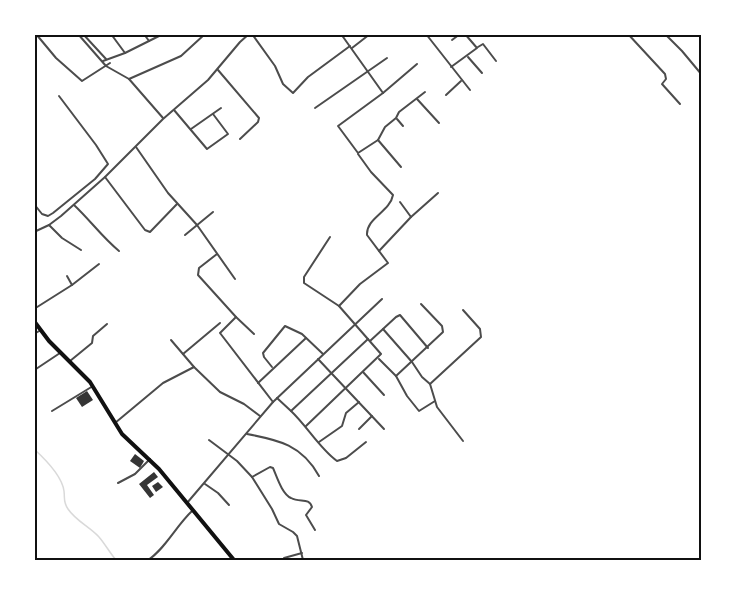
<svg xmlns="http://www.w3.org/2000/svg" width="736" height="595" font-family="'PT Sans Narrow',sans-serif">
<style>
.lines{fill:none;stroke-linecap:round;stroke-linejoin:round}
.stream{stroke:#d9d9d9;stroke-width:1.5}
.building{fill:#353535}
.minor{stroke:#4c4c4c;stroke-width:2}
.primary{stroke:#111;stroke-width:4}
.neatline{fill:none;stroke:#111;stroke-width:2}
</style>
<rect width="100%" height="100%" fill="#fff"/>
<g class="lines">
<path class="stream" d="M34 449C45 459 62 476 64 491 65 499 63 502 68 509 76 521 90 527 99 537 105 544 110 553 116 560"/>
</g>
<g class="building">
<path d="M87 391 93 400 82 407 76 398Z"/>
<path d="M135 454 144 461 140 468 130 461Z"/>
<path d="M154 472 158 477 147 485 154 495 150 498 139 484Z"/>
<path d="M158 482 163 487 156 492 152 486Z"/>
</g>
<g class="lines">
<g class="minor">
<path d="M36 34 56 58 82 81 110 63"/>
<path d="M78 34 106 66 129 79 163 118"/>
<path d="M83 34 106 59"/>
<path d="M111 34 125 53"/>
<path d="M144 34 149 41"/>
<path d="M252 34 275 66 283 84 293 93 308 77 350 46"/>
<path d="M341 34 383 93 338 126 358 153 378 140 385 127 396 118 399 112 425 92"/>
<path d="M426 34 470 90"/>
<path d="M628 34 665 74 666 79 662 84 680 104"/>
<path d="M665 34 682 51 702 75"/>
<path d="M452 40 460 34"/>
<path d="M478 47 483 44 496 61"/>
<path d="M352 48 370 34"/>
<path d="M468 57 482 73"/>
<path d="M103 61 125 53 163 34"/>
<path d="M451 67 477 48 465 34"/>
<path d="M218 70 259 118 258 122 240 139"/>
<path d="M129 79 181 56 205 34"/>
<path d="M383 93 417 64"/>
<path d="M446 95 461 81"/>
<path d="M417 99 439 123"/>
<path d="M315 108 387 58"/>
<path d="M174 110 207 149 228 134 213 114"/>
<path d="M397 119 403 126"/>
<path d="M191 129 221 108"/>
<path d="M378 140 401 167"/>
<path d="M136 147 168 193 197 225 235 279"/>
<path d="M105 177 145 230 150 232 177 204"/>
<path d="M400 202 411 217"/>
<path d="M34 204 42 214 48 216 53 213 95 179 108 164 96 145 59 96"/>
<path d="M74 205C90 220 102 237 119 251"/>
<path d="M49 225 62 238 81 250"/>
<path d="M34 232 49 225 61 216 105 177 163 119 208 80 240 42 249 34"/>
<path d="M185 235 213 212"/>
<path d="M379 251 411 217 438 193"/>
<path d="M217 254 199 268 198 275 236 317"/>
<path d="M67 276 72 285"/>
<path d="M339 306 360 284 388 263 367 235C366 218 390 212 393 195L371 172 358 154"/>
<path d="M34 309 72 285 99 264"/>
<path d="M383 329 412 362 422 377 430 384 481 337 480 329 463 310"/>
<path d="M34 334 41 330"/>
<path d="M254 334 236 317 220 333 273 402"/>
<path d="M171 340 194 367"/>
<path d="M370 341 396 317 400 315 428 348"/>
<path d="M183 354 220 323"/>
<path d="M318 359 384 429"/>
<path d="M379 359 396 376 443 332 442 326 421 304"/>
<path d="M70 361 92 343 93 336 107 324"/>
<path d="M272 367 264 357 263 353 285 326 302 334 323 354"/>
<path d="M36 369 60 353"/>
<path d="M363 372 384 395"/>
<path d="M396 376 407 396 419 411 435 401"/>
<path d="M258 383 306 338"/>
<path d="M430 384 437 407 463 441"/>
<path d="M277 398 291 411 368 339"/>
<path d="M52 411 93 386"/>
<path d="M291 411C307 426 320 449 337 461L346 458 366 442"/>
<path d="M115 423 163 383 194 367 220 392 244 404 260 416"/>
<path d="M306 426 381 354 339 306 304 283V277L330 237"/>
<path d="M359 429 372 416"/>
<path d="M247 434C279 440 302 445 319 476"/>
<path d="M209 440 237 461 252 477 272 509 279 524 293 532 297 536 303 560"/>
<path d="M319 442 342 426 346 413 359 402"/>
<path d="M252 477 270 467 273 468C277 477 282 494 291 498 300 503 309 497 312 507L306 515 315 530"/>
<path d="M118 483 135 474 150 459"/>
<path d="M205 484 218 493 229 505"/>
<path d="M187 503 273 402 382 299"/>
<path d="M284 558 302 553"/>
<path d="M148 560C165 549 176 526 192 511"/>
</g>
<path class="primary" d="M34 321 49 341 90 382 122 434 159 469 234 560"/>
</g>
<rect width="736" height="595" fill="none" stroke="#ffffff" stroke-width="72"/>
<rect x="36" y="36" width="664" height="523" class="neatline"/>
</svg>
